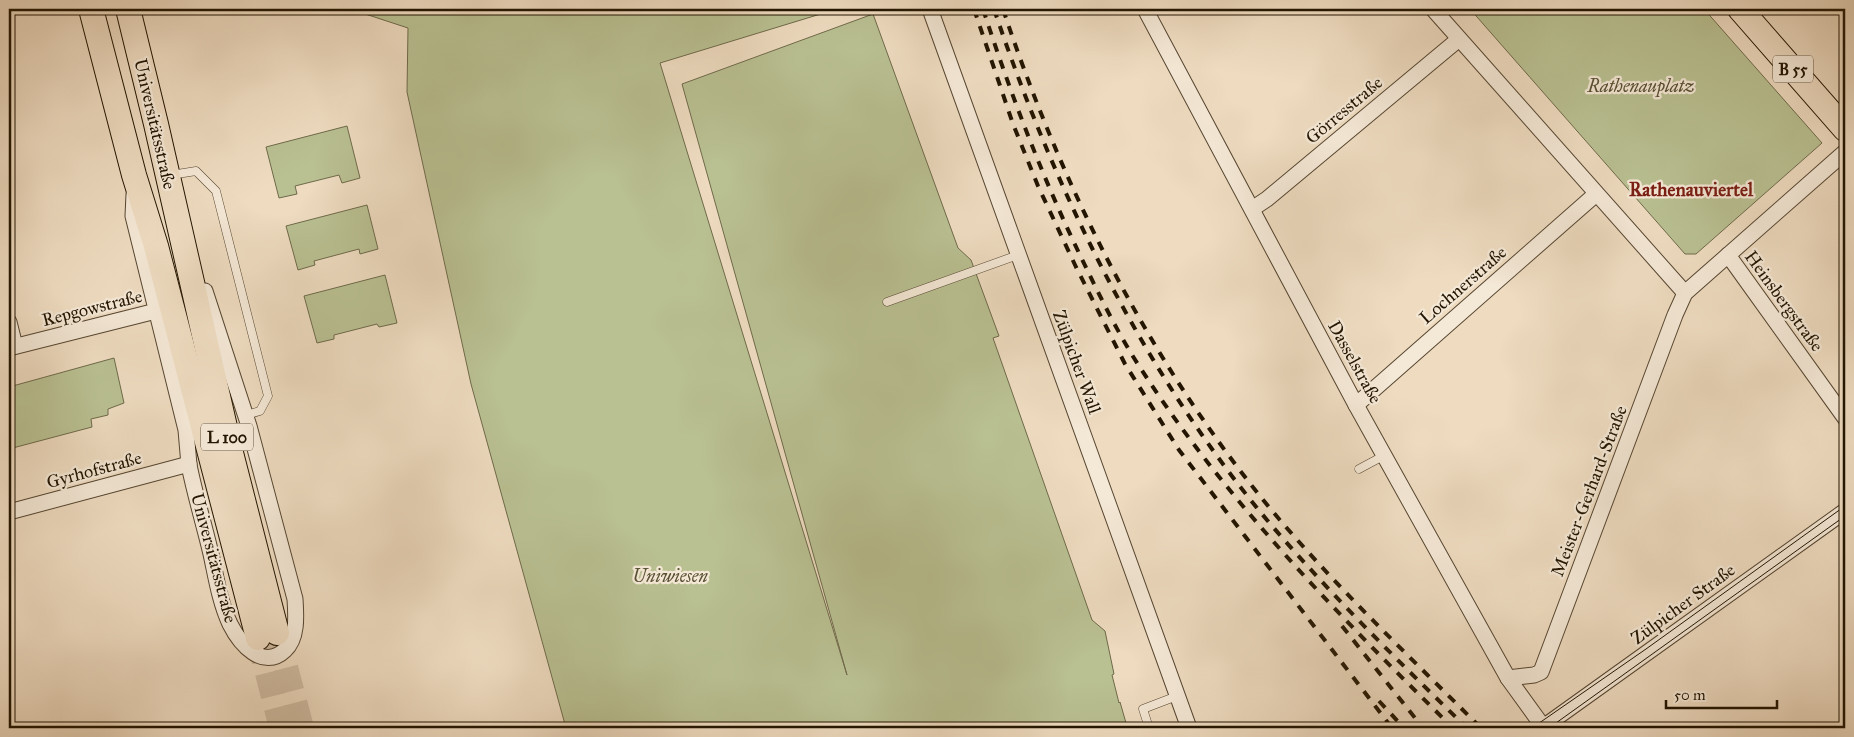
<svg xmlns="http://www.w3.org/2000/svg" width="1854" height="737" font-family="'IM FELL Great Primer',serif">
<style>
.green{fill:#b9c092;stroke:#6e6a4a}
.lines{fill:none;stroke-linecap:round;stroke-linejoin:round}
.primary-tunnel{stroke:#d0bda3;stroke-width:24;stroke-dasharray:24 12;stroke-linecap:butt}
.service-casing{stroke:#564631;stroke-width:9}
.minor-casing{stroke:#564631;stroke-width:17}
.primary-casing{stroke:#231501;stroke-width:26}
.service{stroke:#f4e8d6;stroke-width:8}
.minor{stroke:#f4e8d6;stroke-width:15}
.primary{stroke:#eedbc0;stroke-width:24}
.tram{stroke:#231501;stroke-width:1}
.rail{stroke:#231501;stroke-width:4;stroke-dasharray:9 9;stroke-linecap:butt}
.labels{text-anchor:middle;stroke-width:4.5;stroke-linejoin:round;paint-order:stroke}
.shield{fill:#f4e8d6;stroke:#625441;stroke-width:1}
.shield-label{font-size:16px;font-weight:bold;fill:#231501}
.park-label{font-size:18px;font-style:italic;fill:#585134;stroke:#f4e8d6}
.street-label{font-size:18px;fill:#231501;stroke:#f4e8d6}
.neighbourhood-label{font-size:19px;font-weight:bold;fill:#7a1f14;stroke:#f4e8d6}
</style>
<rect width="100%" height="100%" fill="#eedbc0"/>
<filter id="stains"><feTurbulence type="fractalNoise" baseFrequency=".004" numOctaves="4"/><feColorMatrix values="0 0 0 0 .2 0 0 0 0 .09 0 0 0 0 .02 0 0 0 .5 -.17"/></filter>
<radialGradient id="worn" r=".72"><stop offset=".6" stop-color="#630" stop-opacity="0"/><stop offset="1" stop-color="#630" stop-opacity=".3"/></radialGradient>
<g class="green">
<path d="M350 9H837L660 63 847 675 682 84 873 14 958 248 971 260 999 336 993 338 1092 620 1105 631 1114 674 1112 675 1119 703 1120 702 1126 723 1124 724 1125 728H566L471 384 407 92 408 28Z"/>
<path d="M1470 9H1704L1822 143 1696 254H1685Z"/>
<path d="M347 126 360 178 342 183 339 175 295 186 297 194 279 198 266 147Z"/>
<path d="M367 205 378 249 360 254 359 249 314 261 315 265 298 270 286 226Z"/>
<path d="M385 275 397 323 379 327 377 324 334 335V339L317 343 304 296Z"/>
<path d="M114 358 124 403 108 409V415L91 419 92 427 9 449V387Z"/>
</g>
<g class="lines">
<g class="primary-tunnel">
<path d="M277 633 302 728"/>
<path d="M258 638 281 728"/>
</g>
<g class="service-casing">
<g id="service">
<path d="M171 175 196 171 216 191 268 396 260 411 246 415"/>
<path d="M887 302 1018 255"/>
<path d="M1359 469 1385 455"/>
<path d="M447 728 453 727V728"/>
<path d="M1149 728 1143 709 1177 696"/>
</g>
</g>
<g class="minor-casing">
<g id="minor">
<path d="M930 9 1189 728"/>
<path d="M1145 9 1356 405 1508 678 1544 728"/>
<path d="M1433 9 1685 293"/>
<path d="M134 194 133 216 186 430C187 442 188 453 189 465 195 495 204 524 211 554 216 577 220 603 230 624 240 644 263 671 285 650 298 638 296 615 295 599L249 426 205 291"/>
<path d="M1252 209 1267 199 1459 39"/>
<path d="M1728 255 1845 418"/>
<path d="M9 322 15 346"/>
<path d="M9 348 156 311"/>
<path d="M1356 405 1596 194"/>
<path d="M9 512 189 464"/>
<path d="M1508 678 1534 675 1541 672 1675 315 1685 293 1845 152"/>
<path d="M1542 728 1845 511"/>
</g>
</g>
<g class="primary-casing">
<g id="primary">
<path d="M91 9 134 175 156 246 258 638"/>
<path d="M128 9 156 124 230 449 277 633"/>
<path d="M1740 9 1845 129"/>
</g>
</g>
<use href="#service" class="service"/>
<use href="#minor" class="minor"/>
<use href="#primary" class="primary"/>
<g class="tram">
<path d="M1532 728 1646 649 1845 506"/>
<path d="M1549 728 1845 516"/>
</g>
<g class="rail">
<path d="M974 9 1013 124 1038 186 1076 267 1125 364 1179 450 1392 728"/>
<path d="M983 9C1010 92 1041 174 1079 253 1096 288 1113 324 1134 358 1221 496 1337 614 1453 728"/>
<path d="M994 9C1055 191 1143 372 1267 520 1329 593 1398 661 1467 728"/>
<path d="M1003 9C1063 190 1151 366 1274 513 1338 589 1411 658 1481 728"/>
<path d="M1342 626 1423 728"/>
<path d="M1379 701 1404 728"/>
</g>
</g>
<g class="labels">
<g class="shield">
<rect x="1773" y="55.5" width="40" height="27" rx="4"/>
<rect x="201" y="423.5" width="52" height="27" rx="4"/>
</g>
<g class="shield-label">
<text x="1793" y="75">B 55</text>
<text x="227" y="443">L 100</text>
</g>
<g class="park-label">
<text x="1641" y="92">Rathenauplatz</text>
<text x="670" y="582">Uniwiesen</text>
</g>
<g class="street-label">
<text transform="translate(1344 110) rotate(-40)" y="6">Görresstraße</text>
<text transform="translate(155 124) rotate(77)" y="6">Universitätsstraße</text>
<text transform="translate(1463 285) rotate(-41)" y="6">Lochnerstraße</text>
<text transform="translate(1784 301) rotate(54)" y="6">Heinsbergstraße</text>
<text transform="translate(92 308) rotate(-14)" y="6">Repgowstraße</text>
<text transform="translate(1077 362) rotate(70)" y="6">Zülpicher Wall</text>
<text transform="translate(1355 362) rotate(61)" y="6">Dasselstraße</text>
<text transform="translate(94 470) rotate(-15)" y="6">Gyrhofstraße</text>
<text transform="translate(1589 491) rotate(-69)" y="6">Meister-Gerhard-Straße</text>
<text transform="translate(214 558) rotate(75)" y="6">Universitätsstraße</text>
<text transform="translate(1683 604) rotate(-36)" y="6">Zülpicher Straße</text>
</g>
<g class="neighbourhood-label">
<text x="1691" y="196">Rathenauviertel</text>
</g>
</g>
<rect width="1854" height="737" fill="none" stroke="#eedbc0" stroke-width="30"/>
<rect x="10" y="10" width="1834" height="717" fill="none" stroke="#231501" stroke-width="2.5"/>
<rect x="15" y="15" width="1824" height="707" fill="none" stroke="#231501"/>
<path d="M1666 700v8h111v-8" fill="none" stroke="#231501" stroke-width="2.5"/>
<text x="1674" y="700" font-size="15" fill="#231501" stroke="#f4e8d6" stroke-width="4" paint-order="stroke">50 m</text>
<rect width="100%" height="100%" filter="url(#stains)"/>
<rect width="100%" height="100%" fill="url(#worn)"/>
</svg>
